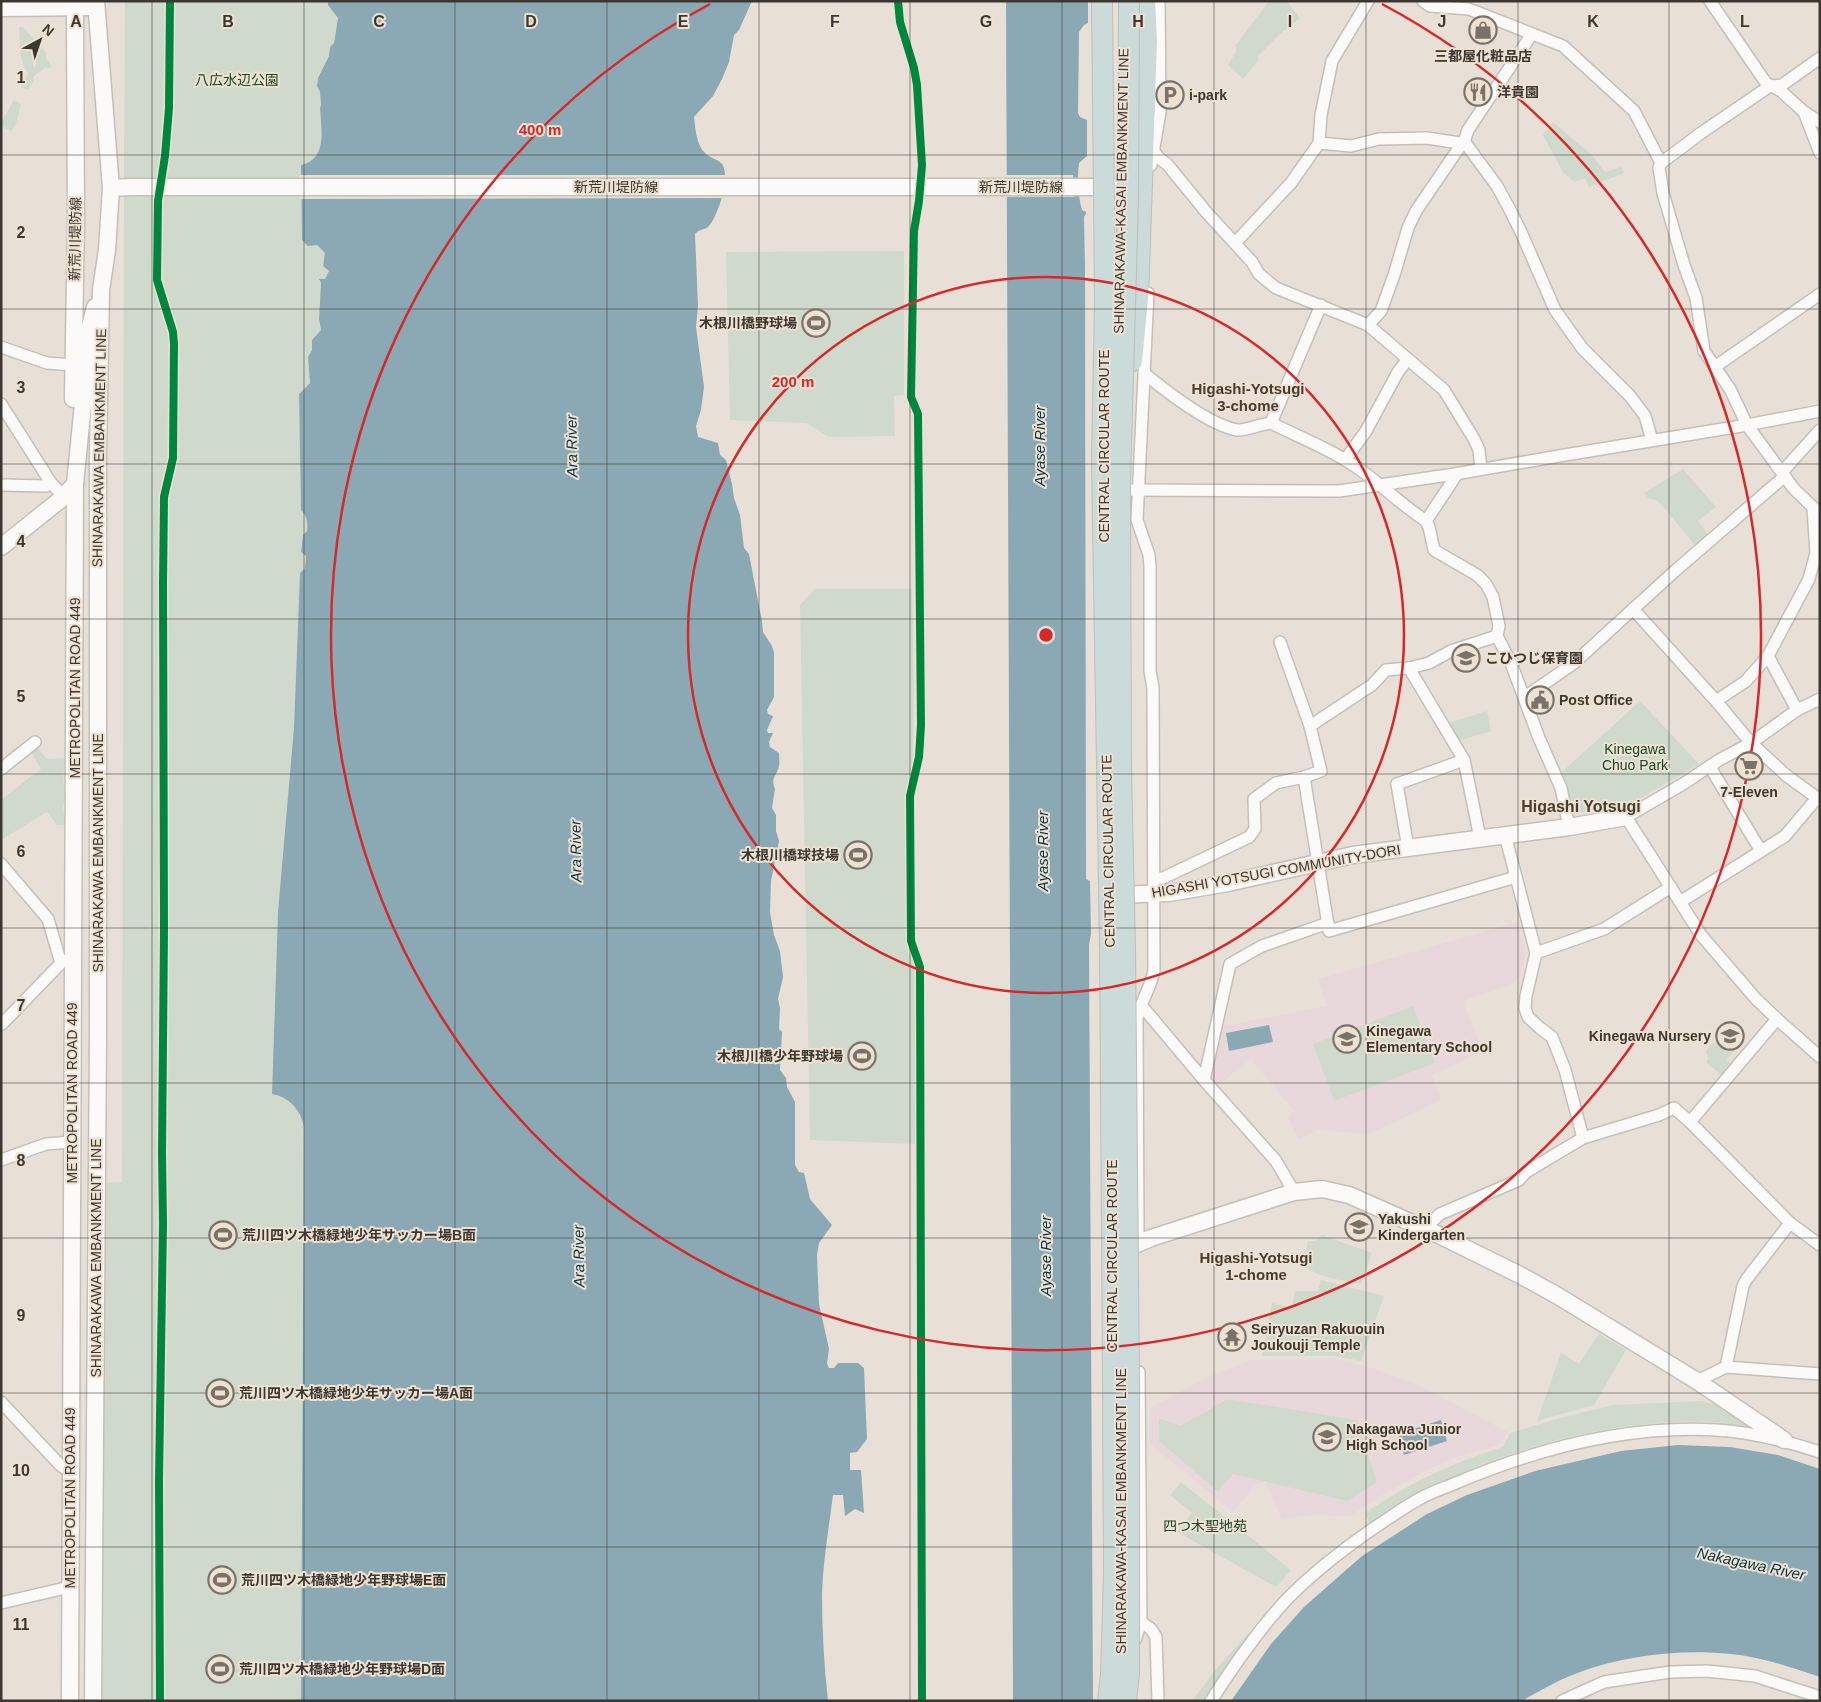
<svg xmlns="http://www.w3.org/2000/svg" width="1821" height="1702" font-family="Arial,'Noto Sans JP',sans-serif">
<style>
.education{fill:#e9d8db}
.green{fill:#cfdacc}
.water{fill:#8aa9b5}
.pier{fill:#e8e0d7}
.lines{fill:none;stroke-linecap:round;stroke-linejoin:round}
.street-casing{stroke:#c4bfb8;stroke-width:14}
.secondary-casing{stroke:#c4bfb8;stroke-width:19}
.highway-casing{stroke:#c1bdb8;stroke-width:22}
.street{stroke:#fcfaf9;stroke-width:11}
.secondary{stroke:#fcfaf9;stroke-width:16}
.highway{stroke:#cadbda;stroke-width:20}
.highway-bridge-casing{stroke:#c1bdb8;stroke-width:22;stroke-linecap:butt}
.highway-bridge{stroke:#cadbda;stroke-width:20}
.cycleway-casing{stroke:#eee1d1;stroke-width:11}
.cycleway{stroke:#00873e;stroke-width:8}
.grid{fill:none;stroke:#3c3731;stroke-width:1;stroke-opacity:0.55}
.ring{fill:none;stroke:#d62828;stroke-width:2.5}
.labels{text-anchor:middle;stroke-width:4;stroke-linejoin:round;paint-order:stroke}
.poi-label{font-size:14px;font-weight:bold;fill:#3c3731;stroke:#eee1d1;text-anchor:start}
.park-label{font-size:14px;fill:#14472b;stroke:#eee1d1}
.street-label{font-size:14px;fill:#3c3731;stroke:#eee1d1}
.neighbourhood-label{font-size:15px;font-weight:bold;fill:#473c30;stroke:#eee1d1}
.water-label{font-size:15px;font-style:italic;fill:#073444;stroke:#eee1d1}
.quarter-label{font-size:16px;font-weight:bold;fill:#473c30;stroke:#eee1d1}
.grid-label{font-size:16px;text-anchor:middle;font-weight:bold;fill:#3c3731;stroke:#eee1d1;stroke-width:4;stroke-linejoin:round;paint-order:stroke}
.centre{fill:#d62828;stroke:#eee1d1;stroke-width:2.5}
.ring-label{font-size:15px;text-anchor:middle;font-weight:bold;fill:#d62828;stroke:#eee1d1;stroke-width:4;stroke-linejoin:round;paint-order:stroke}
</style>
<rect width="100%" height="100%" fill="#e8e0d7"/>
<g class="education">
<path d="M1517 922 1526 954 1520 977 1513 984 1463 1001 1483 1052 1432 1075 1441 1100 1369 1134 1317 1130 1299 1140 1288 1117 1294 1111 1251 1059 1215 1088 1207 1079 1219 1027 1326 1006 1318 979Z"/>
<path d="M1337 1359 1372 1368 1414 1383 1508 1432 1499 1445 1457 1457 1423 1472 1386 1493 1350 1516 1318 1515 1301 1516 1282 1520 1265 1481 1255 1486 1233 1512 1149 1443 1150 1408 1206 1378 1251 1360Z"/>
</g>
<g class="green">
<path d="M125 1H328V5L338 18 334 43 330 47 329 56 318 78 317 86 320 92 321 105 320 108C321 128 328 159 302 165L317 245 325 253 323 266 329 271 325 279H319L321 283 319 319 321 331 312 340V350L308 357 310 383 299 394 301 510C307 516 308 523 307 531L303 535 301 552 306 556 305 568 300 573 294 727 278 912 272 1093C289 1098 301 1109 304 1127L301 1701H100L102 1183 122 1182 124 155Z"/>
<path d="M1269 1H1287L1300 18 1281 33 1257 57 1259 60 1243 79 1228 65 1237 50 1235 46Z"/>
<path d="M19 27H23L46 53V58L51 65 50 69 46 67 33 77 34 80 28 90 21 87 28 73C19 62 20 41 19 27Z"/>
<path d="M14 100 21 104 16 124 11 131 1 126V122Z"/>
<path d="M1553 122 1593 156 1605 172 1621 167 1624 173 1589 187 1585 178 1574 182 1563 172 1543 135Z"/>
<path d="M904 251V395L894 396 895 436 829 437 806 423 730 420 726 252Z"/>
<path d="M1683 469 1716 507 1698 521 1709 536 1698 546 1695 545 1661 504 1656 500 1648 498 1644 493Z"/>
<path d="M815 589H912L914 698 908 953 913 961 915 971V1144L810 1140 800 605Z"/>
<path d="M1640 701 1699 764 1632 803 1574 814 1562 772Z"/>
<path d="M1487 711 1491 731 1458 741 1448 723Z"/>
<path d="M38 748 47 759 65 758 63 781 66 795 63 807 66 825H57L47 812 1 840V800L41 769 31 752Z"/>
<path d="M1413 1006 1435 1063 1334 1101 1313 1044Z"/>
<path d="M1721 1038 1735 1050 1726 1060 1731 1064 1721 1075 1706 1062 1708 1059 1706 1051 1713 1042 1715 1044Z"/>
<path d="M1322 1235 1372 1253 1361 1284C1341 1280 1318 1278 1302 1265L1308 1241H1315Z"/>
<path d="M1321 1280 1384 1296 1361 1361 1335 1356H1262L1272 1303 1292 1308 1295 1291H1318Z"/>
<path d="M1599 1334 1626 1350 1594 1405 1537 1421 1561 1353 1579 1364Z"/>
<path d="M1228 1399 1357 1420 1377 1482 1347 1501 1233 1474 1218 1492 1159 1441V1418L1180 1426Z"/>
<path d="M1702 1401 1721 1406 1760 1430C1745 1428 1730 1423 1715 1422 1628 1418 1531 1441 1453 1477 1424 1490 1397 1508 1370 1524L1365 1513C1409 1483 1452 1463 1503 1447L1510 1433 1564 1417 1613 1405Z"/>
<path d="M1181 1482 1291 1570 1276 1587 1177 1532 1192 1513 1170 1495Z"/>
<path d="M1248 1634 1251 1635 1226 1667 1204 1701H1192L1216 1669Z"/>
</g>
<g class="water">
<path d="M328 1H752L739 30 734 35 729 62 722 79 713 96 694 117C696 131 696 148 709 156 713 159 719 160 722 164 731 176 718 217 708 227 704 230 699 229 695 234L698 306 696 327 704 387 701 410 696 426 698 437 718 443 720 455 726 460 732 484 734 498 740 515 744 548 749 554 762 621 763 632 772 646 774 653V697L767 710 768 714 773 716 767 730 768 733H773L769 742 770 747 779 753C779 757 780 762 779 766 777 776 770 778 775 789L772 808 776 815V831L779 841 771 881 770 912 774 935 780 951 783 977 778 999 780 1008 779 1029 782 1032 780 1070 786 1078 787 1087 795 1102V1165L799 1172 804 1173 810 1199 832 1225 819 1243 817 1255 819 1304 829 1349 827 1364 829 1368H834L838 1363H858L864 1368 867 1439 857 1452 850 1453V1470H861L864 1513 855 1509 845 1516 843 1495H833C829 1527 823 1561 822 1594 822 1629 824 1666 828 1701H301L304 1127C301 1110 289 1097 272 1094L278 912 294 727 300 573 305 568 306 556 301 552 303 535 307 531C308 523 307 516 301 510L299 394 310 383 308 357 312 350V340L321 330 319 319 321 283 319 279H325L329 271 323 266 325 253 317 245 308 246 302 240 301 165C328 159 321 129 320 108L321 105 320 92 317 86 318 78 329 56 330 47 334 43 338 18 328 5Z"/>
<path d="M1006 1H1088V23L1084 25 1079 32 1078 113 1080 117 1087 120V156L1079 163C1077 178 1078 196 1082 210L1086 212V214L1084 217 1085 267 1086 879 1090 881 1091 934 1089 945 1093 1701H1013Z"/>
<path d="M1269 1025 1273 1042 1229 1051 1226 1033Z"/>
<path d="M1441 1420 1447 1441 1404 1455 1398 1434Z"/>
<path d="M1678 1445 1730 1447 1778 1455 1820 1469V1677C1791 1667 1761 1657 1731 1654 1682 1649 1627 1655 1580 1672 1560 1679 1541 1690 1522 1701H1231L1271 1644 1304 1607 1362 1556 1427 1514 1467 1495 1535 1471 1621 1451Z"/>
</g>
<g class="pier">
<path d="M299 175H727L724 198 299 199Z"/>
<path d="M1005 175H1073L1074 197H1005Z"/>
</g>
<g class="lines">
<g class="street-casing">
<g id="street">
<path d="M1423 1 1430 6 1469 9 1563 46 1634 111 1661 163 1659 168 1663 193 1684 265 1696 298 1704 351 1730 389 1747 425 1794 489 1820 514"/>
<path d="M1710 1 1766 83 1781 91 1804 112 1820 122"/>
<path d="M1804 112 1820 153"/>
<path d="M1319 143 1351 146 1379 139 1427 138 1466 144 1497 186 1509 208 1521 232 1555 310 1582 348 1630 396 1645 416 1652 440"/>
<path d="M1153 150 1159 158 1167 164 1207 213 1252 262 1259 274 1276 288 1368 325 1444 390 1474 439 1479 450 1481 469"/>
<path d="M1661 163 1701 133 1770 86 1782 85 1820 58"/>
<path d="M1151 165 1160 112 1159 1"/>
<path d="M1235 243 1291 183 1319 143 1321 115 1332 61 1368 1"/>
<path d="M1368 325 1381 311 1394 275 1408 228 1416 211 1465 139 1468 130 1532 34"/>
<path d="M1 347 47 363 73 365"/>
<path d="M1716 366 1820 294"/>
<path d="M1145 374C1167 392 1210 425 1237 430 1244 431 1261 424 1271 423 1301 438 1335 451 1362 471 1384 487 1403 506 1426 521L1457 474"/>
<path d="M1 404 51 483"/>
<path d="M1271 423 1321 305"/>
<path d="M1345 460 1366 431 1398 372 1408 359"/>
<path d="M1782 472 1820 430"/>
<path d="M1 485 46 486 51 483 63 496"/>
<path d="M1131 490 1339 491 1455 474 1559 456 1747 425 1820 411"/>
<path d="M1426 521 1429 527 1434 550 1477 575 1486 584 1493 597 1499 626 1497 636 1511 663 1539 738 1561 788 1569 827"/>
<path d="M1633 609 1716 701 1751 743 1787 776 1820 800"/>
<path d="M1768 656 1797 710"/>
<path d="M1409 668 1464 760 1480 838"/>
<path d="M1525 697 1574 663 1676 570 1785 476"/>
<path d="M1716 701 1746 681 1768 656 1809 579 1816 553 1813 508"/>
<path d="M1310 726 1372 685 1386 670 1409 668 1429 663 1451 651 1497 636"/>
<path d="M1710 767 1761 851"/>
<path d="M1 769 35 742"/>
<path d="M1304 777 1329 931 1516 877"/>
<path d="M1505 835 1536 953 1526 996 1525 1008 1528 1017 1540 1028 1552 1037 1565 1070 1583 1138"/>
<path d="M1408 848 1397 784 1464 760"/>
<path d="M1 864 48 919 60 960 73 961"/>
<path d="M1154 878H1163L1249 837 1255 829 1254 799 1276 783 1304 777 1321 771 1310 726 1280 642"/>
<path d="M1680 902 1785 836 1817 798"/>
<path d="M1536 953 1604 929 1671 887"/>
<path d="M1141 1005 1204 1080"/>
<path d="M1777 1019 1820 1057"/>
<path d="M2 1024 63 961"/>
<path d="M1690 1122 1790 1223 1820 1245"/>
<path d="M1 1160 46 1144 72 1142"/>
<path d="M1294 1192 1276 1161 1204 1080 1230 964 1262 946 1328 923"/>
<path d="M1425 1228 1440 1214 1519 1180 1526 1172 1583 1138 1659 1115 1674 1108 1690 1122 1777 1019 1756 999 1701 935 1626 817 1683 784 1719 760 1751 743 1797 710 1820 699"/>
<path d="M1138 1231 1137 1019C1140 1002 1151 988 1154 970L1153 688 1150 671V566L1149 555 1137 520 1148 293"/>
<path d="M1726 1367 1743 1286 1746 1280 1790 1223"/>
<path d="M1697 1381 1726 1367 1820 1374"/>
<path d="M1 1402 60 1465 71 1472"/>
<path d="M1 1603 70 1587"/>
<path d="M1141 1622 1151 1629 1156 1637 1158 1701"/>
<path d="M1135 1640 1141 1622 1139 1372"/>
<path d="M1211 1701C1234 1665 1259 1629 1288 1598 1319 1567 1355 1540 1392 1516 1401 1510 1411 1503 1421 1498 1432 1492 1444 1488 1456 1483 1536 1449 1628 1425 1717 1430 1752 1432 1786 1441 1820 1452"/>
<path d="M1562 1701 1604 1682 1670 1672 1707 1671 1755 1676 1820 1697"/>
</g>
</g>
<g class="secondary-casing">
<g id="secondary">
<path d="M1 8 96 7"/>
<path d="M111 188 131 187H1121"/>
<path d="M73 399 76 218 75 18"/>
<path d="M1 547 60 500 75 484"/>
<path d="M1117 895 1169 893 1228 883 1353 855 1569 827 1626 817"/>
<path d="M1120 1251 1151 1238 1294 1192 1322 1189 1349 1195 1439 1235 1520 1275 1558 1296 1697 1381 1784 1440"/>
<path d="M70 1701 75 484 83 404 87 339 95 307"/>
<path d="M93 1701 98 1035V457L101 290 107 250 111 188 96 1"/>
</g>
</g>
<g class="highway-casing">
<g id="highway">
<path d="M1132 361 1138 298 1147 41 1145 1"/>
<path d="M1108 1701 1111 1675"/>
<path d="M1126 1701 1129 1674"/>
</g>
</g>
<use href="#street" class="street"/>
<use href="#secondary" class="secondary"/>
<use href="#highway" class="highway"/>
<g class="highway-bridge-casing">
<g id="highway-bridge">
<path d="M1102 1 1105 301 1102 461 1110 946 1113 1384 1114 1574 1111 1675"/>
<path d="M1129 1674V1384L1125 948 1121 770 1120 483 1128 199 1129 1"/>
</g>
</g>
<use href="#highway-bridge" class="highway-bridge"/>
<g class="cycleway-casing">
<g id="cycleway">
<path d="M898 1 900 22 914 68 917 85 922 165 919 201 914 231 911 397 918 414 921 725 919 757 910 796 911 941 920 967 922 1701"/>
<path d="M160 1701 159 1481 163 1224 162 1153 164 929 163 583 164 497 173 458 174 344 173 332 157 280 158 201 165 156 169 108 170 1"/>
</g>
</g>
<use href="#cycleway" class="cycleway"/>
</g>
<path class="grid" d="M152 1V1701M304 1V1701M455 1V1701M607 1V1701M759 1V1701M910 1V1701M1062 1V1701M1214 1V1701M1366 1V1701M1518 1V1701M1669 1V1701M1 155H1820M1 309H1820M1 464H1820M1 619H1820M1 774H1820M1 928H1820M1 1083H1820M1 1238H1820M1 1393H1820M1 1547H1820"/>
<g class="ring">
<circle cx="1046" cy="635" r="358"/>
<path d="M1382 4A715 715 0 1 1 710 4"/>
</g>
<defs>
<g id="shop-ring" transform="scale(1.4375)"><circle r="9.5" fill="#eee1d1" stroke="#78726b" stroke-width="1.5"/><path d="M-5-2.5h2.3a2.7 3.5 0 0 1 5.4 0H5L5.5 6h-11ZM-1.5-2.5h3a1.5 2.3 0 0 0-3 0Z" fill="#78726b"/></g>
<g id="restaurant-ring" transform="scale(1.4375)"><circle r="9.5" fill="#eee1d1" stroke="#78726b" stroke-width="1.5"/><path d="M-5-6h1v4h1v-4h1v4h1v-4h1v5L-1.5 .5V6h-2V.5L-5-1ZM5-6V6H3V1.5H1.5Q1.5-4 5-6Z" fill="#78726b"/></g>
<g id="parking-ring" transform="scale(1.4375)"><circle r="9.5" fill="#eee1d1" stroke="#78726b" stroke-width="1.5"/><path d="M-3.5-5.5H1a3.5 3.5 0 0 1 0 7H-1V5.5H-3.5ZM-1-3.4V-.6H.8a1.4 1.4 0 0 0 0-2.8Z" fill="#78726b"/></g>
<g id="stadium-ring" transform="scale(1.4375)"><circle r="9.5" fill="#eee1d1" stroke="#78726b" stroke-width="1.5"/><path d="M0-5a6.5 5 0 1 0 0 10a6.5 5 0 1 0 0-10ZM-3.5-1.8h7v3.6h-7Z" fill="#78726b"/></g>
<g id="school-ring" transform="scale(1.4375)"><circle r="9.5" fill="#eee1d1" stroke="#78726b" stroke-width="1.5"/><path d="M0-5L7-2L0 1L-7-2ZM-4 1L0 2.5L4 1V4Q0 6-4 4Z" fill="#78726b"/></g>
<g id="civic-ring" transform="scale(1.4375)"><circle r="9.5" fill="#eee1d1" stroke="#78726b" stroke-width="1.5"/><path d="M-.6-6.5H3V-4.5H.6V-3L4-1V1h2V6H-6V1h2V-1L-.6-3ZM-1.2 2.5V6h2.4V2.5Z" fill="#78726b"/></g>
<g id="supermarket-ring" transform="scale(1.4375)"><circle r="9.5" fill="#eee1d1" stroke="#78726b" stroke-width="1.5"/><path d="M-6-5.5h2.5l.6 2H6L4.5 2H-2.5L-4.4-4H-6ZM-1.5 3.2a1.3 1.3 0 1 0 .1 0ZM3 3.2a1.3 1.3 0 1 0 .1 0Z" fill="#78726b"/></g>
<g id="temple-ring" transform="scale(1.4375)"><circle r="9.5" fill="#eee1d1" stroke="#78726b" stroke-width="1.5"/><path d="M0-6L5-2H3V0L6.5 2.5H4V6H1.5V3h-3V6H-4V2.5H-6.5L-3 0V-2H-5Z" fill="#78726b"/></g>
</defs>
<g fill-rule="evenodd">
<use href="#shop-ring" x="1483" y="30"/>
<use href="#restaurant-ring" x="1478" y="92"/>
<use href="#parking-ring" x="1170" y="95"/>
<use href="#stadium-ring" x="816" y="323"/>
<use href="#school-ring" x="1466" y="658"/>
<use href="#civic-ring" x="1540" y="700"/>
<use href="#supermarket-ring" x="1749" y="766"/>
<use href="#stadium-ring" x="858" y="855"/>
<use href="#school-ring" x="1730" y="1036"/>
<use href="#school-ring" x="1347" y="1039"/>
<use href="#stadium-ring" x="862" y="1056"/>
<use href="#school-ring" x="1359" y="1227"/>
<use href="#stadium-ring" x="223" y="1235"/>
<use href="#temple-ring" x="1232" y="1337"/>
<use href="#stadium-ring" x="220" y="1393"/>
<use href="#school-ring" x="1327" y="1437"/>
<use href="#stadium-ring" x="222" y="1580"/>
<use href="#stadium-ring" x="220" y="1669"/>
</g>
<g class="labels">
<g class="poi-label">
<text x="1483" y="61" text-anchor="middle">三都屋化粧品店</text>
<text x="1497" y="97">洋貴園</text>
<text x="1189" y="100">i-park</text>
<text x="797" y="328" text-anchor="end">木根川橋野球場</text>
<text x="1485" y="663">こひつじ保育園</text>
<text x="1559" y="705">Post Office</text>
<text x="1749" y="797" text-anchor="middle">7-Eleven</text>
<text x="839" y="860" text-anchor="end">木根川橋球技場</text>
<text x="1366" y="1036">Kinegawa<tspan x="1366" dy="16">Elementary School</tspan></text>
<text x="1711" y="1041" text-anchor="end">Kinegawa Nursery</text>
<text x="843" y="1061" text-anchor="end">木根川橋少年野球場</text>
<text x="1378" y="1224">Yakushi<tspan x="1378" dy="16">Kindergarten</tspan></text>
<text x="242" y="1240">荒川四ツ木橋緑地少年サッカー場B面</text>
<text x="1251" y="1334">Seiryuzan Rakuouin<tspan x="1251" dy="16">Joukouji Temple</tspan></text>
<text x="239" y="1398">荒川四ツ木橋緑地少年サッカー場A面</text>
<text x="1346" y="1434">Nakagawa Junior<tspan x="1346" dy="16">High School</tspan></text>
<text x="241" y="1585">荒川四ツ木橋緑地少年野球場E面</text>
<text x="239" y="1674">荒川四ツ木橋緑地少年野球場D面</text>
</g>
<g class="park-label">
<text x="237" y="85">八広水辺公園</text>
<text x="1635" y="754">Kinegawa<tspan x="1635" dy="16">Chuo Park</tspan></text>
<text x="1205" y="1531">四つ木聖地苑</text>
</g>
<g class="street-label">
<text x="616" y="192">新荒川堤防線</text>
<text x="1021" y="192">新荒川堤防線</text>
<text transform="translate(1121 191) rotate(-89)" y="5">SHINARAKAWA-KASAI EMBANKMENT LINE</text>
<text transform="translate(75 239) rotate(-89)" y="5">新荒川堤防線</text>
<text transform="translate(1104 446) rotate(-90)" y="5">CENTRAL CIRCULAR ROUTE</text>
<text transform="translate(99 448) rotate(-89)" y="5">SHINARAKAWA EMBANKMENT LINE</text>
<text transform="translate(75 688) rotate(-90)" y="5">METROPOLITAN ROAD 449</text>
<text transform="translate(1108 851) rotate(-91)" y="5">CENTRAL CIRCULAR ROUTE</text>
<text transform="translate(98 853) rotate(-90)" y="5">SHINARAKAWA EMBANKMENT LINE</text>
<text transform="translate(1276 871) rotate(-10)" y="5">HIGASHI YOTSUGI COMMUNITY-DORI</text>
<text transform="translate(72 1093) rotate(-90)" y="5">METROPOLITAN ROAD 449</text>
<text transform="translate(1112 1256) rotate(-90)" y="5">CENTRAL CIRCULAR ROUTE</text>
<text transform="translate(96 1258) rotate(-90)" y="5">SHINARAKAWA EMBANKMENT LINE</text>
<text transform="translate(70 1498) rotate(-90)" y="5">METROPOLITAN ROAD 449</text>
<text transform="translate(1121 1511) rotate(-90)" y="5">SHINARAKAWA-KASAI EMBANKMENT LINE</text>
</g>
<g class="neighbourhood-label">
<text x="1248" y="394">Higashi-Yotsugi<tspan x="1248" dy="17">3-chome</tspan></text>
<text x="1256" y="1263">Higashi-Yotsugi<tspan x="1256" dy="17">1-chome</tspan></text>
</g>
<g class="water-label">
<text transform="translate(572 446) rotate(-91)" y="5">Ara River</text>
<text transform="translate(1040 446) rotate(-90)" y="5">Ayase River</text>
<text transform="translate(576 851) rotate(-91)" y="5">Ara River</text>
<text transform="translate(1043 851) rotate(-90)" y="5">Ayase River</text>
<text transform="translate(579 1256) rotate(-91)" y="5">Ara River</text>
<text transform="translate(1046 1256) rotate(-90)" y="5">Ayase River</text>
<text transform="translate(1751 1564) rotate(12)" y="5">Nakagawa River</text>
</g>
<g class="quarter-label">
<text x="1581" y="812">Higashi Yotsugi</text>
</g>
</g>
<g class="grid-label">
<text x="76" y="27">A</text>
<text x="228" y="27">B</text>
<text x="379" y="27">C</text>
<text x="531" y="27">D</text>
<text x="683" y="27">E</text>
<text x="835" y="27">F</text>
<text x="986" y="27">G</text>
<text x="1138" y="27">H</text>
<text x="1290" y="27">I</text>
<text x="1442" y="27">J</text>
<text x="1593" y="27">K</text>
<text x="1745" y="27">L</text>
<text x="21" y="83">1</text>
<text x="21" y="238">2</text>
<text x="21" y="393">3</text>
<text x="21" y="547">4</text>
<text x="21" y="702">5</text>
<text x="21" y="857">6</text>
<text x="21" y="1011">7</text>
<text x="21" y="1166">8</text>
<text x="21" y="1321">9</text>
<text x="21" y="1476">10</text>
<text x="21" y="1630">11</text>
</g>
<circle cx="1046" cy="635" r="8" class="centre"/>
<g class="ring-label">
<text x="540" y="135">400 m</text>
<text x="793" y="387">200 m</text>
</g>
<rect width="1821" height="1702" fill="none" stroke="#3c3731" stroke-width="5"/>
<g transform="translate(40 40) rotate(40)" stroke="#eee1d1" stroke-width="4" paint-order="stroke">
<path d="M0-4L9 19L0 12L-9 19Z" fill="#3c3731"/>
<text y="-8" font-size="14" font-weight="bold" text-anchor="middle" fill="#3c3731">N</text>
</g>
</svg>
